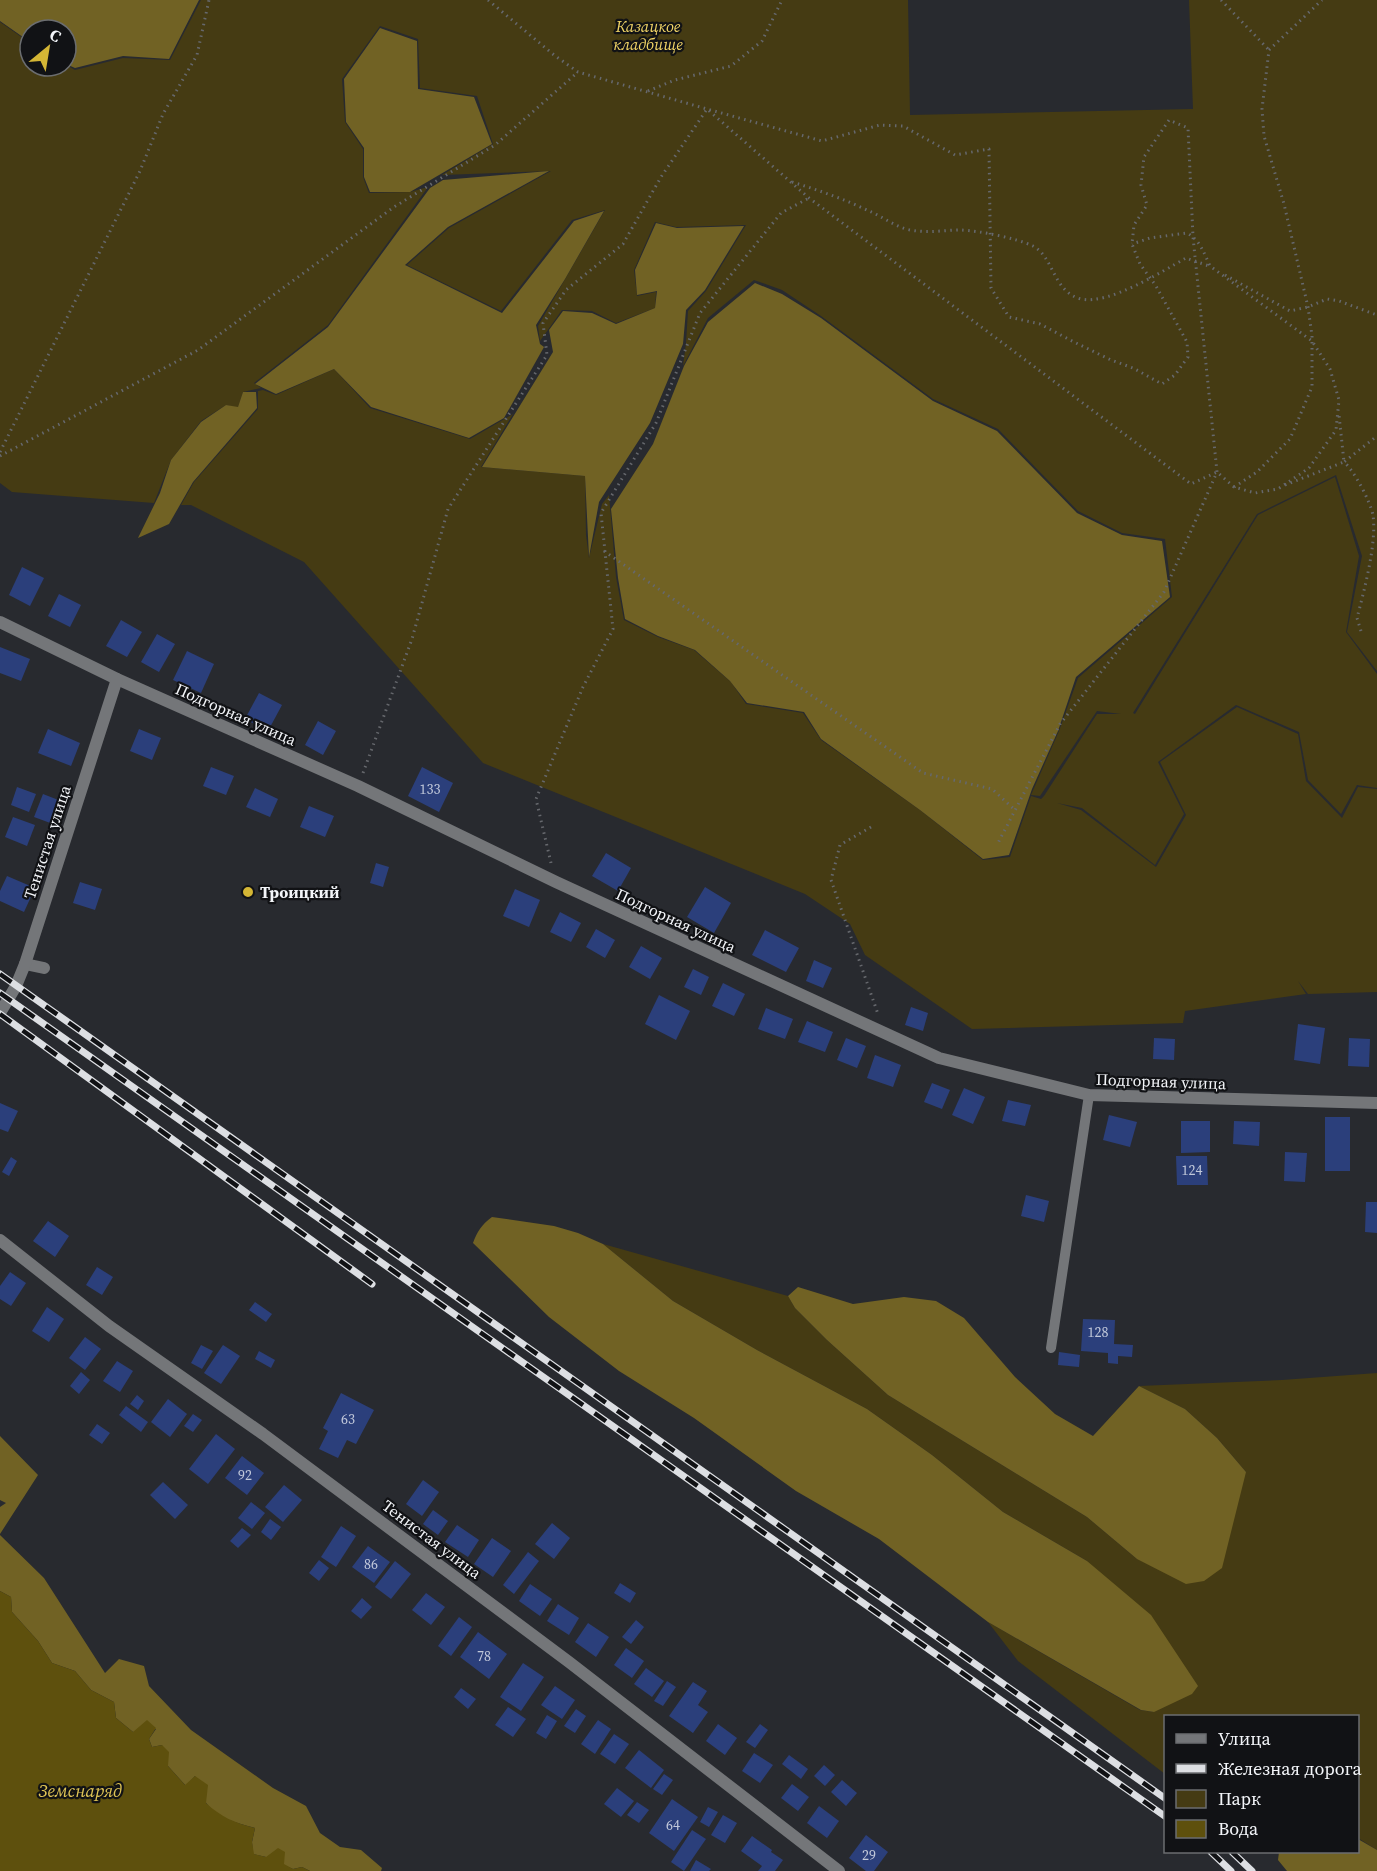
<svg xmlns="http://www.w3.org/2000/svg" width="1377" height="1871" font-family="'Source Serif 4',serif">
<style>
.green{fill:#453b13}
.forest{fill:#716224}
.water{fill:#5e500d}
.building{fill:#2b3f7b}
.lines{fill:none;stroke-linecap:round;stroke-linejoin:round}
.path{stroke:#66686d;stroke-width:3;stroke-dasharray:1.5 4.5;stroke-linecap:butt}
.service{stroke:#747679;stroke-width:10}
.minor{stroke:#747679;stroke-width:12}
.rail-casing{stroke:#dddfe3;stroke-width:7}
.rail{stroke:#111215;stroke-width:4.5;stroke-dasharray:14;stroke-linecap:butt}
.poi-dot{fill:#d4b635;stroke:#111215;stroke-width:2}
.labels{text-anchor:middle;stroke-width:4.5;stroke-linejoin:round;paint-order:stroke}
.number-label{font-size:14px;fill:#c1c8da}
.park-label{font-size:16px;font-style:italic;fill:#f0d466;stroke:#111215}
.street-label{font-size:16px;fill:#f3f5f9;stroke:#111215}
.poi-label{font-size:16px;font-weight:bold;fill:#f3f5f9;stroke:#111215;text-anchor:start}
.water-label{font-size:18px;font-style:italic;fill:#e0c555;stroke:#111215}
</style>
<rect width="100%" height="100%" fill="#282a2f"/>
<g class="green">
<path d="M201 0H908L910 115 1193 109 1189 0H1377V671L1347 632 1362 556 1336 475 1257 514 1133 713 1135 714 1258 515 1335 477 1359 556 1346 632 1377 674V788L1357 785 1341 814 1308 780 1299 732 1236 705 1158 762 1184 814 1155 865 1082 808 1057 803 1081 810 1156 867 1186 815 1160 762 1237 707 1298 734 1306 781 1342 818 1358 787 1377 789V992L1308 994 1298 981 1306 994 1185 1011 1183 1023 972 1029 865 955 850 924 805 894 483 763 304 562 191 505H181L194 482 258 409V391L263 390 276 395 334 369 370 408 470 439 513 414 481 467 585 476 586 535 589 558 602 504 609 495 616 577 624 620 658 637 694 650 731 682 746 704 803 713 821 740 920 810 983 860 1010 857 1031 796 1041 799 1044 796 1097 714H1121L1097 711 1040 796 1031 795 1059 731 1078 678 1172 597 1165 539 1122 533 1078 511 998 429 933 399 821 316 782 290 754 280 708 318 683 366 686 343 688 311 706 291 746 225 676 227 655 222 634 270 637 296 656 292 655 308 616 323 592 311 562 310 540 341 538 326 605 210 572 220 501 311 407 265 449 228 551 171 442 175 493 144 477 96 420 88 418 39 380 26 342 79 345 122 363 149V177L369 193 410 192 428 187 328 325 254 383 261 388 243 392 238 408 226 405 201 421 171 460 154 503 12 492 0 483V22L30 43V66L66 65 75 70 123 58 170 60Z"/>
<path d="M603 1244 788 1296 795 1308 827 1340 888 1395 1087 1517 1137 1559 1246 1472 1217 1438 1185 1409 1139 1386 1282 1380 1377 1373V1850L1358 1838V1716H1166L1165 1774 1018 1661 988 1622 1140 1710 1154 1712 1087 1561 1003 1512 932 1455 867 1409 757 1350 673 1301Z"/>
</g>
<g class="forest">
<path d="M0 0H199L169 59 123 56 75 68 66 64V30H30V42L0 21Z"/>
<path d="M380 28 417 41 418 89 474 97 492 144 410 192H370L364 177V148L346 122 344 79Z"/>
<path d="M549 171 448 227 405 265 502 313 574 221 604 211 565 279 536 325 540 344 544 347 504 418 469 438 371 407 334 369 276 394 255 384 328 327 430 188 443 180Z"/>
<path d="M656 223 677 228 744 226 705 290 686 310 683 344 650 423 599 502 589 557 585 476 482 467 553 352 549 330 563 311 592 313 616 324 655 308 657 291 637 295 635 270Z"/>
<path d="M755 283 782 294 821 318 933 401 997 431 1077 513 1122 535 1162 541 1170 597 1076 677 1058 731 1032 789 1009 855 983 859 920 810 821 739 804 712 747 703 730 681 695 650 658 636 625 619 618 578 611 509 653 444 684 366 708 322Z"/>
<path d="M243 392H256L257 408 193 482 169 524 138 538 160 493 171 460 201 422 226 405 238 407Z"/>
<path d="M492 1217 554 1226 578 1233 603 1244 673 1301 757 1350 867 1409 932 1455 1003 1512 1087 1561 1151 1615 1198 1686 1192 1694 1154 1712 1141 1710 988 1622 879 1539 796 1491 694 1418 619 1371 549 1317 473 1243C477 1232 482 1224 492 1217Z"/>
<path d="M798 1287 853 1304 904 1297 936 1301 964 1318 1015 1377 1055 1414 1093 1436 1139 1386 1185 1409 1217 1438 1246 1472 1222 1568 1204 1581 1186 1584 1137 1559 1087 1517 888 1395 827 1340 795 1308 788 1296Z"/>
<path d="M0 1436 38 1475 0 1534V1507L6 1503 0 1500Z"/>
<path d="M0 1535 44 1578 105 1673 119 1659 144 1666 149 1686 191 1730 273 1788 306 1806 320 1833 340 1847 361 1850 382 1868 381 1871H310L302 1867 293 1869 266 1857 253 1854 252 1842 255 1828C238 1823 218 1819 207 1804 201 1797 198 1785 195 1776L186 1786 168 1766 162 1745 152 1747 149 1739 156 1729 133 1732 116 1718 114 1702 91 1690 75 1671 52 1663 38 1641 12 1612 11 1597 0 1591Z"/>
<path d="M1358 1839 1377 1850V1871H1287L1278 1860 1279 1852H1358Z"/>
</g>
<path class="water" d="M0 1591 11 1597 12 1612 38 1641 52 1663 75 1671 91 1690 114 1702 116 1718 133 1732 147 1720 156 1728 149 1739 152 1747 162 1745 169 1752 168 1766 185 1785 195 1776 208 1785 206 1803C221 1817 235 1823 255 1828L252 1842 254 1854 266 1857 278 1848 285 1852 284 1864 293 1869 302 1867 310 1871H0Z"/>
<g class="building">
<path d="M22 567 44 578 30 606 9 595Z"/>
<path d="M59 594 81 605 70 627 48 616Z"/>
<path d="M121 620 142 632 127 657 106 646Z"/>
<path d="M157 634 175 644 159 672 141 662Z"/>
<path d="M0 647 30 659 21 681 0 673Z"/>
<path d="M187 651 214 664 201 693 173 680Z"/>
<path d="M259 693 282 705 268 731 245 719Z"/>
<path d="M318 721 336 731 323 755 305 745Z"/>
<path d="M48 729 80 743 71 766 38 753Z"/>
<path d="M139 729 161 738 152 760 130 751Z"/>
<path d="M211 767 234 776 226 795 203 786Z"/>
<path d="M422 767 453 783 439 812 408 796Z"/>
<path d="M17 787 36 794 29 812 11 805Z"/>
<path d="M255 788 278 799 270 817 246 807Z"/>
<path d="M43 794 61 801 53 824 34 817Z"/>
<path d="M309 806 334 816 325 837 300 827Z"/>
<path d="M13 817 35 825 27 846 5 837Z"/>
<path d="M606 853 631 868 618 891 592 876Z"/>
<path d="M376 863 389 867 383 887 370 883Z"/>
<path d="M7 876 35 888 24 912 0 901V891Z"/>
<path d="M80 882 102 889 95 910 73 903Z"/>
<path d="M705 887 731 903 714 933 687 917Z"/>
<path d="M515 889 540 900 529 927 503 916Z"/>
<path d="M560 912 581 923 571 942 550 932Z"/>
<path d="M596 929 615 940 605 958 586 947Z"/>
<path d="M765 930 799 948 786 972 752 955Z"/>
<path d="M641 946 662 958 650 979 629 967Z"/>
<path d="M814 960 832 968 823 988 806 981Z"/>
<path d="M693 969 709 977 701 995 684 987Z"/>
<path d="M723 983 745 994 734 1016 712 1006Z"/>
<path d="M659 995 690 1011 676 1040 645 1024Z"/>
<path d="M911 1007 928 1013 923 1031 905 1025Z"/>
<path d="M766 1008 793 1019 785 1039 758 1029Z"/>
<path d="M807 1021 833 1032 825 1052 798 1042Z"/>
<path d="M1298 1024 1325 1028 1320 1064 1294 1060Z"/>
<path d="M846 1038 866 1046 857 1068 837 1060Z"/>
<path d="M1154 1038 1175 1039 1174 1060 1153 1059Z"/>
<path d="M1349 1038 1370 1039 1369 1067 1348 1066Z"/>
<path d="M875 1055 901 1065 893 1087 867 1078Z"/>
<path d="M932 1083 950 1090 942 1109 924 1102Z"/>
<path d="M964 1088 985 1097 973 1124 952 1115Z"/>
<path d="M1008 1100 1031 1105 1025 1126 1002 1121Z"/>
<path d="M0 1103 18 1111 8 1132 0 1129Z"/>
<path d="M1109 1115 1137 1122 1130 1147 1103 1140Z"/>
<rect x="1325" y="1117" width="25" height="54"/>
<path d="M1181 1121H1210V1152L1181 1153Z"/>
<path d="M1234 1121 1260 1122 1259 1146 1233 1144Z"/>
<path d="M1285 1152 1307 1153 1305 1182 1284 1181Z"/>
<path d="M1176 1156H1207L1208 1185H1177Z"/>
<path d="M11 1157 17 1161 9 1176 2 1172Z"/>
<path d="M1026 1195 1049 1201 1044 1222 1021 1216Z"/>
<path d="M1366 1202H1377V1233L1365 1232Z"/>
<path d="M48 1221 69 1236 55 1257 33 1241Z"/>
<path d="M97 1267 113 1277 102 1295 86 1285Z"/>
<path d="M10 1272 26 1283 11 1306 0 1299V1286Z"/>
<path d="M255 1302 272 1314 266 1322 249 1310Z"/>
<path d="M47 1307 64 1319 49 1342 32 1331Z"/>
<path d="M1083 1319 1115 1320 1114 1344 1133 1345 1132 1357 1118 1356V1364L1108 1363V1353L1081 1351Z"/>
<path d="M85 1337 101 1349 85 1370 69 1358Z"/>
<path d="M201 1345 213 1351 202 1369 191 1363Z"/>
<path d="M223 1345 240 1356 221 1384 204 1373Z"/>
<path d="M259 1351 275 1360 271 1368 255 1359Z"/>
<path d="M1059 1352 1080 1355 1079 1367 1058 1365Z"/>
<path d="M117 1361 133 1371 120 1392 103 1381Z"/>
<path d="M81 1372 90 1380 79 1394 70 1386Z"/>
<path d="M341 1393 374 1410 356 1444 347 1440 338 1458 319 1449 328 1431 323 1428Z"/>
<path d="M137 1395 144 1401 138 1410 130 1404Z"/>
<path d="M168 1399 187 1414 170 1437 151 1422Z"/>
<path d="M126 1406 148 1422 141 1432 119 1415Z"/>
<path d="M193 1414 202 1420 193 1432 184 1426Z"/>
<path d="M97 1424 110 1433 102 1444 89 1435Z"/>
<path d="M216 1434 235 1449 208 1484 189 1469Z"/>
<path d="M242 1456 264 1473 247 1495 225 1478Z"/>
<path d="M423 1480 439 1492 422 1516 406 1504Z"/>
<path d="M163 1482 188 1505 175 1519 150 1495Z"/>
<path d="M284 1485 302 1500 283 1522 265 1507Z"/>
<path d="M251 1502 265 1513 252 1529 238 1518Z"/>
<path d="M433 1510 448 1521 438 1535 423 1524Z"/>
<path d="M270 1519 281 1527 271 1540 261 1532Z"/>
<path d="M552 1523 570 1538 554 1559 535 1544Z"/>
<path d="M457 1525 479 1540 468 1557 445 1542Z"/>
<path d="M341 1526 356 1536 336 1567 321 1557Z"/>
<path d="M242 1528 251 1535 238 1548 230 1541Z"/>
<path d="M492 1538 511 1551 493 1577 474 1564Z"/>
<path d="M368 1546 390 1562 374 1583 352 1567Z"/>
<path d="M528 1552 539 1561 514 1594 503 1585Z"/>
<path d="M319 1560 329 1568 319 1581 309 1573Z"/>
<path d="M395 1561 411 1574 391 1599 375 1587Z"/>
<path d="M620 1583 636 1593 630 1603 614 1593Z"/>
<path d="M530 1584 552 1599 540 1616 519 1601Z"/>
<path d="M426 1593 445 1607 431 1625 412 1610Z"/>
<path d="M362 1598 372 1607 361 1619 351 1611Z"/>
<path d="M558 1604 579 1618 569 1635 547 1621Z"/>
<path d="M459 1617 472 1627 451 1656 438 1646Z"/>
<path d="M636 1620 644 1627 631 1644 622 1637Z"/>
<path d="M588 1623 609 1637 596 1657 575 1642Z"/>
<path d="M478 1632 507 1654 489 1679 460 1657Z"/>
<path d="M626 1648 644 1661 632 1678 614 1665Z"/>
<path d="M523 1663 544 1677 521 1711 500 1697Z"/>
<path d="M646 1668 664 1681 652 1697 634 1684Z"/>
<path d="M667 1681 676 1687 663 1706 654 1701Z"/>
<path d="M693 1682 707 1691 698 1705 708 1712 693 1733 669 1716Z"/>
<path d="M555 1686 575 1700 562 1719 541 1705Z"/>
<path d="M461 1688 476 1699 468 1709 454 1697Z"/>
<path d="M508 1707 526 1719 513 1737 495 1725Z"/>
<path d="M576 1709 586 1716 575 1733 564 1726Z"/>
<path d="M547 1715 557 1721 546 1739 536 1733Z"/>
<path d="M598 1720 611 1729 595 1754 581 1744Z"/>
<path d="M718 1724 737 1738 725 1755 706 1741Z"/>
<path d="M760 1724 768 1730 755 1748 746 1742Z"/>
<path d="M614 1734 629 1744 615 1764 600 1754Z"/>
<path d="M639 1750 664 1770 651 1788 625 1768Z"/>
<path d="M754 1753 773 1765 760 1783 742 1771Z"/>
<path d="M789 1755 808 1769 801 1779 782 1764Z"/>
<path d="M824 1765 835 1775 825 1786 814 1776Z"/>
<path d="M664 1774 673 1780 662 1795 653 1789Z"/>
<path d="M842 1780 857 1793 846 1806 831 1792Z"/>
<path d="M792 1784 809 1797 798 1811 781 1798Z"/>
<path d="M617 1788 634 1801 621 1817 604 1804Z"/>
<path d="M672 1799 698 1817 674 1851 649 1833Z"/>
<path d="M637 1802 649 1810 639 1823 627 1815Z"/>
<path d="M819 1806 839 1821 827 1838 807 1823Z"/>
<path d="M708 1807 718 1812 709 1827 700 1822Z"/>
<path d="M723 1815 737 1823 725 1843 711 1835Z"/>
<path d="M692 1830 706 1839 684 1871 671 1862Z"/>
<path d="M866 1835 888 1852 874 1871H866L849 1858Z"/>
<path d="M752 1836 772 1850 771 1852 783 1860 775 1871H758L762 1866 741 1851Z"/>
<path d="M696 1860 711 1869 709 1871H690Z"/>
</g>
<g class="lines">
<g class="path">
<path d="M488 0 554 55 578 72 707 109 809 198 1191 484 1217 472 1234 487 1255 493 1278 489 1309 468 1336 430 1339 400 1330 369 1312 341 1210 266C1204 253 1200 240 1187 233L1150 238 1132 244"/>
<path d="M1221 0 1269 50"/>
<path d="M648 91 675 80 731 66 762 41 782 0"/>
<path d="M792 182C818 190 844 199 869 211 881 216 893 225 906 229 925 234 943 230 961 230 980 231 1016 238 1033 246 1054 257 1053 292 1081 299 1109 305 1161 272 1186 258L1209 266"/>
<path d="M1225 275 1290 311 1308 307 1327 299 1339 301 1377 315"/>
<path d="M0 452 140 171 163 114 197 55 209 0"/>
<path d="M0 456 198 350 394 207 495 145 578 72"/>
<path d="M1285 485 1344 462 1339 415"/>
<path d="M1234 487 1257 472 1290 439 1312 387V336L1308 307 1284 204 1264 136 1262 109 1269 50 1322 0"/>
<path d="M604 551 923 773 992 789 1015 810"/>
<path d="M1361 631 1357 618C1364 591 1377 543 1373 515 1370 501 1355 472 1344 462L1377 436"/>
<path d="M363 773 412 639 448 509 547 355 543 323 566 290 623 244 661 177 707 109 822 141 880 125 903 126 955 155 989 149 991 288 1009 317 1040 324 1074 342 1111 360 1133 368 1162 384 1175 375 1188 357 1187 342 1156 286 1140 264 1132 244 1134 225 1147 205 1141 185 1144 157 1169 120 1188 128 1193 237 1217 472 1164 592 1060 724 998 843"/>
<path d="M871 827 840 845 831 880 878 1014"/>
<path d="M551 863 536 799 583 687 613 629 601 513 656 423 700 313 781 213 809 198"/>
</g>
<path class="service" d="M1051 1348 1089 1095"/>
<g class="minor">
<path d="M0 622 117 679 358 786 556 882 939 1058 1089 1095 1377 1103"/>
<path d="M25 964 44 968"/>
<path d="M0 1013 16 986 25 964 117 679"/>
<path d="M0 1240 109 1326 263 1434 569 1662 839 1871"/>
</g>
<g class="rail-casing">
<g id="rail">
<path d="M0 974 1166 1799"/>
<path d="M0 993 1166 1817"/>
<path d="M0 1014 372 1284"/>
<path d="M1211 1852 1231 1871"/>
<path d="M1232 1852 1252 1871"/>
</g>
</g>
<use href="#rail" class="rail"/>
</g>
<circle class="poi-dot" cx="248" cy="892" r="6"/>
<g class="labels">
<g class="number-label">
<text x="430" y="794">133</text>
<text x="1192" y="1175">124</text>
<text x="1098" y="1337">128</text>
<text x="348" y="1424">63</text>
<text x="245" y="1480">92</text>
<text x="371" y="1569">86</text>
<text x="484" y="1661">78</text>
<text x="673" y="1830">64</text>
<text x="869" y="1860">29</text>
</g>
<g class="park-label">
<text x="648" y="32">Казацкое<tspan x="648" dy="18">кладбище</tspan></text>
</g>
<g class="street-label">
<text transform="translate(236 714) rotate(24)" y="6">Подгорная улица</text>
<text transform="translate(47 842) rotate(-72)" y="6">Тенистая улица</text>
<text transform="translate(676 920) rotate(25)" y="6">Подгорная улица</text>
<text transform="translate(1161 1081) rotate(2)" y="6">Подгорная улица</text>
<text transform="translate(432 1539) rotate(37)" y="6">Тенистая улица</text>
</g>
<g class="poi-label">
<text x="260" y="898">Троицкий</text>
</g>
<g class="water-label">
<text x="80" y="1797">Земснаряд</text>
</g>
</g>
<rect x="1164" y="1715" width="195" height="138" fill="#111215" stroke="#6b6d70" stroke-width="1.5"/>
<rect x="1176" y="1734" width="30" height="9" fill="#747679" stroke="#6b6d70" stroke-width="1.5"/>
<text x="1218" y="1745" font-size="18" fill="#f3f5f9">Улица</text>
<rect x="1176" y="1764" width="30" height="9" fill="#dddfe3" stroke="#6b6d70" stroke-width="1.5"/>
<text x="1218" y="1775" font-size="18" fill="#f3f5f9">Железная дорога</text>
<rect x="1176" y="1790" width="30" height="18" fill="#453b13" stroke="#6b6d70" stroke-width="1.5"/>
<text x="1218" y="1805" font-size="18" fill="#f3f5f9">Парк</text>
<rect x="1176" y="1820" width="30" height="18" fill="#5e500d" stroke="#6b6d70" stroke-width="1.5"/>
<text x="1218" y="1835" font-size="18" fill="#f3f5f9">Вода</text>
<g transform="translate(48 48) rotate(30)"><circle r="28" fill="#111215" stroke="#6b6d70" stroke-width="1.5"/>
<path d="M0-4.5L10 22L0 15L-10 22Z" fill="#d4b635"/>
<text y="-9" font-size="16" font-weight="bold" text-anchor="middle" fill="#f3f5f9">С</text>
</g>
</svg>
